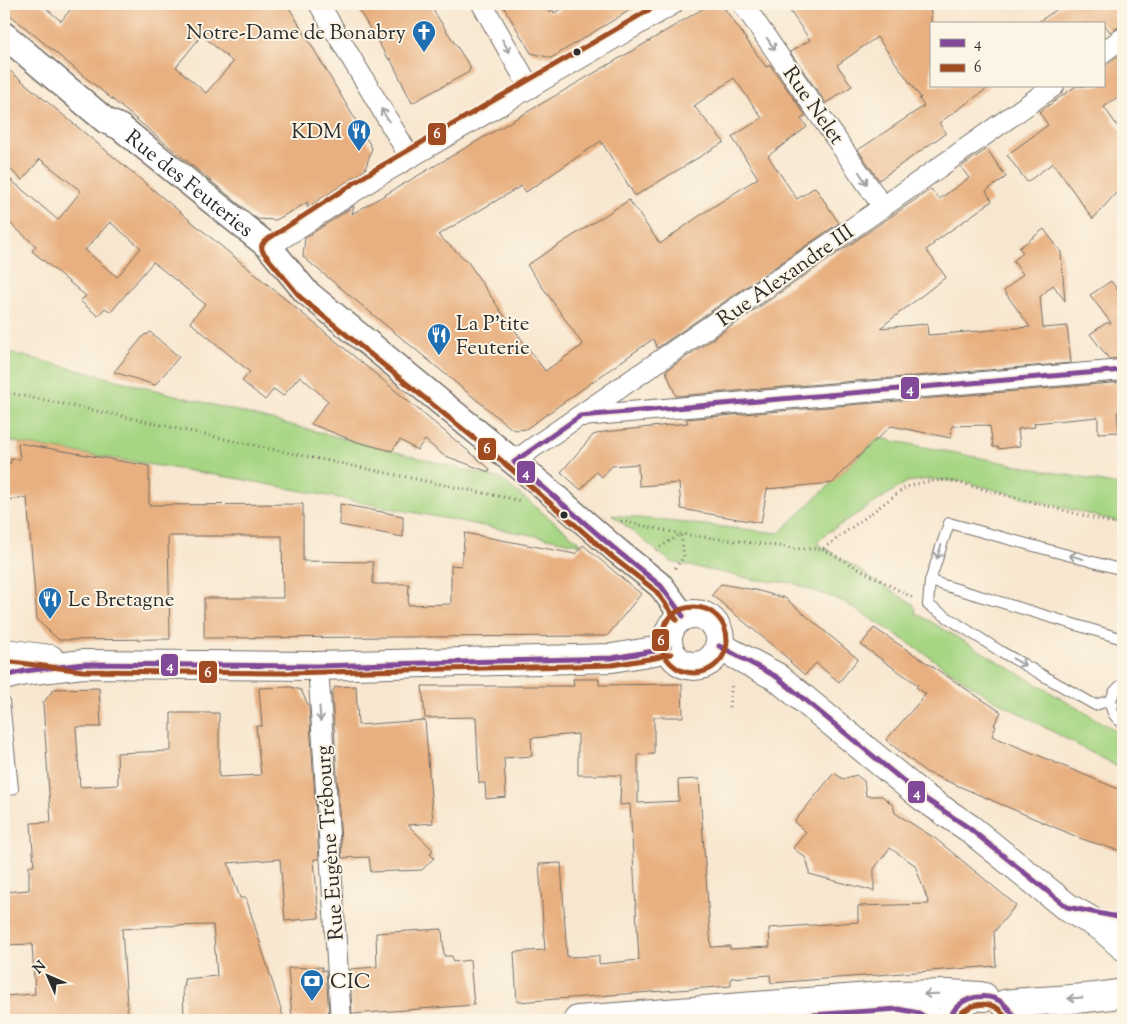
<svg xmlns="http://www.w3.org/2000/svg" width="1127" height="1024" font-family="'Sorts Mill Goudy',serif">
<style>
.green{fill:#a6d583;stroke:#688057}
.building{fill:#e8b080;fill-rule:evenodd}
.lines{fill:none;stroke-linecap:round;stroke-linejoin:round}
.service-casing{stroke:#736d65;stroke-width:12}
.minor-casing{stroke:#736d65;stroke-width:22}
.tertiary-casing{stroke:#736d65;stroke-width:28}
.secondary-casing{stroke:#736d65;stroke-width:30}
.path{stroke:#736d65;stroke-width:3;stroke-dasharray:1 4;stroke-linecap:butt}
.service{stroke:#fff;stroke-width:10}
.minor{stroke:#fff;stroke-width:20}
.tertiary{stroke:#fff;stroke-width:25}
.secondary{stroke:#fff;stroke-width:28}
.tertiary-bridge-casing{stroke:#736d65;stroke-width:28;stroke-linecap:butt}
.tertiary-bridge{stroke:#fff;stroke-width:25}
.bus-1-casing{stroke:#fcf5e5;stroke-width:9}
.bus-2-casing{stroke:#fcf5e5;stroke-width:9}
.bus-1{stroke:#814997;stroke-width:5}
.bus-2{stroke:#a04b22;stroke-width:5}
.oneway{stroke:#a0a0a0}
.bus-dot{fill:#2b2b2b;stroke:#fcf5e5;stroke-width:2}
.labels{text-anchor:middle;stroke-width:4;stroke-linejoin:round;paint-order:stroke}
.poi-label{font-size:21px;fill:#2b2b2b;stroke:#fcf5e5;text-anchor:start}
.street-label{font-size:21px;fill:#2b2b2b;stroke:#fcf5e5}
.line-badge{stroke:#fcf5e5;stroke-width:2}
.badge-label{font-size:14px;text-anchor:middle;font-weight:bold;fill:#fff}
</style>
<rect width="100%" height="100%" fill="#fcf5e5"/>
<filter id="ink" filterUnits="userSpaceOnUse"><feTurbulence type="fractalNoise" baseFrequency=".02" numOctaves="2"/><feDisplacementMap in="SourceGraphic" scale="10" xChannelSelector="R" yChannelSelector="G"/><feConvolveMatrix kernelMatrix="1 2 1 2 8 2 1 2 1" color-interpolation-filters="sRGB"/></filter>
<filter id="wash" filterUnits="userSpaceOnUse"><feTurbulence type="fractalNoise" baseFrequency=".0096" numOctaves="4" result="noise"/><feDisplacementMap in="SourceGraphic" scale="20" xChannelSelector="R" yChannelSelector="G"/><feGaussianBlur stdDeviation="1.12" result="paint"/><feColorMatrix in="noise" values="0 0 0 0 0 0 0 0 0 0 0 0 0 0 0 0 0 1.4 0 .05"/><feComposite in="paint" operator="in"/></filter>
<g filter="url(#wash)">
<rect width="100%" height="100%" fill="#f8e7d0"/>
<g class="green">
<path d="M4 351 501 479 583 545 240 479 24 444 4 440Z"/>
<path d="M879 438 1123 486V523L965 482 929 479 907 482 827 533 817 543 914 605 916 613 1123 735V770L986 695 894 633 842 601 793 583 757 580 671 562 612 515 779 533C813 501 845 469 879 438Z"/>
</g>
<g id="blocks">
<g class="building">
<path d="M4 4H41L61 21 75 4H287L372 148 365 170 307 208 308 202 276 220 257 219 4 10ZM202 35 233 62 206 93 176 67Z"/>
<path d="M355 4H429L471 68 469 69 470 70 469 71V72L412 103 390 58 389 60Z"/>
<path d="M502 4H544L549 12 553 10 554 13 570 4H640L551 58 531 53Z"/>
<path d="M785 4H925L931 12V86H991L939 123 946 133 879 180 858 150 924 106 919 99 921 98 877 37 837 65 852 86 826 103 790 52 810 40Z"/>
<path d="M1065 4H1123V26L1117 28 1110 32 1104 24H1035Z"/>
<path d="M709 5 725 9 766 67 770 65 806 116 801 119 807 127 768 156 797 199 815 187 839 223 657 348 653 339 526 429 517 430 512 429 303 257 305 238 354 206 352 214 644 44ZM734 78 762 118 732 137 758 178 702 214 660 244 629 200 527 265 583 345 545 371 500 310 468 262 438 235 521 186 526 192 601 141 635 196 724 142 694 106Z"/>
<path d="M1123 53V93L1104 107 1123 134V185L1093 219 1053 163 1027 182 1007 155 1048 125 1039 112 1076 86H1103V67Z"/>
<path d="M4 66 490 469 489 472 443 455 425 440 417 450 400 440 392 451 357 442 311 424 328 401 300 376 283 396 274 389 265 400 242 381 250 372 190 322 205 304 153 262 111 312 105 308 98 316 80 301 86 296 32 251 36 246 4 218V174L58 220 81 191 40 159 22 180 4 164ZM110 222 141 248 117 277 85 250Z"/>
<path d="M987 149 1006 177 986 191 992 201 933 243 934 244 926 250 946 277 880 328 927 324 928 335 1030 327 1004 291 1023 274 1013 261 1023 253 1019 248 1044 229 1061 252 1065 301 1053 285 1040 297 1043 328 1067 326 1071 363 676 396 666 371 931 189 939 199 969 178 961 167Z"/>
<path d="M1111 281 1123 297V358L1109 359 1090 334 1106 323H1111L1090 295Z"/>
<path d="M150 332 179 357 155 385 114 372 145 334 147 335Z"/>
<path d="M1123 382V411L1117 412 1119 432 1098 433V417L1034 423 1035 427 1018 429 1020 446 999 449V447H993L990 426 987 427 986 425 952 426 951 438 891 426 843 471 833 483 767 489 761 523 681 509 679 483 639 486 638 464 612 466 602 477 596 472 581 490 561 472 593 435 604 432 688 423 686 419Z"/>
<path d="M18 443 149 466V505L303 504V561L373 562V584H409L408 605 451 604V565L461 566 465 533 575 554 583 545 641 594 607 636 204 638V598H283L282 536H168L170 639 59 640 37 620 27 498 4 500V463H11V459H20Z"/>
<path d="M340 504 403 516V537L340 525Z"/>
<path d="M721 584 755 590 785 598 858 659 839 682 816 663 805 675 790 662 791 661 712 595Z"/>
<path d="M874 628 1001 712 994 725 996 726 992 736 1123 791V852L1082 839 926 772 886 740 926 694 916 687 918 685 861 645Z"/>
<path d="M573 679H599V685L682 684 683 717H654V754L638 755V803L679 801 678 780 699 779 711 947 730 946V949L770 947 769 928 858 922V906L929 904 915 865 890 848 874 869V891L809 874V869L806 858 793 848 806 832 794 822 834 773 843 779 856 775 864 781 866 796H882L893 805 895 813 936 839 1016 905 994 932 996 966 771 983 770 975 731 978V986L517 1002 514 952 545 950 539 864 561 863 567 957 599 956V964L639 960 630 804 620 805 621 775H578V734L531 738 532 756 504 758 506 797 486 799 485 783H479L476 717 425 718 422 686H574Z"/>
<path d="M356 686 358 725 425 720 433 823 408 825 433 850 430 854 434 858 422 870 371 872 369 857 342 858 332 693 335 687Z"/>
<path d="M291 687 301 690 309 707 319 859H314L319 918 285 921 280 859 228 863 240 898H246L284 1019 263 1020H184L183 987 185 986 184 979 217 976 213 925 156 926 157 927 122 929 128 1020H4V996L35 994 32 944 4 945V892L29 890V866H34L31 823 51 822 43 703 54 689 99 688 101 727H76L80 787 118 785 117 753 171 751V713H219V777L261 775 256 726H262L259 688Z"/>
<path d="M442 929 444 956H452L453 962 470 960 474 1005 352 1014 350 969 377 967 376 933Z"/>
<path d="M322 967V971L326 970 329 1015 292 1018 288 968Z"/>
</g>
</g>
</g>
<g filter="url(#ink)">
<use href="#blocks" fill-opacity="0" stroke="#736d65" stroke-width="1"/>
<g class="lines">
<g class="service-casing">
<g id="service">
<path d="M930 581 1123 639"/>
<path d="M1123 684C1107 694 1107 713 1123 723"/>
<path d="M1111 700 1095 705 1000 651 928 605 930 581 949 523 1123 570"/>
<path d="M4 701 13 789 4 791"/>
</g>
</g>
<g class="minor-casing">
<g id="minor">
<path d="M319 4 410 157"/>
<path d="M482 4 530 88"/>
<path d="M743 4 883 207"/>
<path d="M1103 52 1123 38"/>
<path d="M269 247 375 178 673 4"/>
<path d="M582 416 1123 370"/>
<path d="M514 462 534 447 883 207 1054 86"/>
<path d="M318 666 341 1020"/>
</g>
</g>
<g class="tertiary-casing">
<g id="tertiary">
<path id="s1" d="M4 35 106 121 120 127 269 247 306 292 543 486"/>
<path d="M616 550 661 586 683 616"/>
</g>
</g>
<g class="secondary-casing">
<g id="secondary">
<circle cx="694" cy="640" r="26"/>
<path d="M719 646 777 677 923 797 969 828 1067 907 1102 927 1123 946"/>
<path d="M4 653 50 659"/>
<path d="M4 676 25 671 83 664 318 666 612 658 654 651 669 647"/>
<path d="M1005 1004C1044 999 1084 1001 1123 993"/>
<path d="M884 1010 898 1009 919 1013 930 1020"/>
<path d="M578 1020 895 995 949 994 980 996"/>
<path d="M949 1020C953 1006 969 994 984 997"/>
</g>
</g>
<g class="path">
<path d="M4 392 117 415 242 443 522 501"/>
<path d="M621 521 681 534 801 549H823L906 487 924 482 948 480 1123 526"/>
<path d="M823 549 913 598"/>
<path d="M656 550 681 534"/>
<path d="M675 568 684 557 681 534"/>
<path d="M729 707 732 682"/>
</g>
<use href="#service" class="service"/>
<use href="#minor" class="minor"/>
<use href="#tertiary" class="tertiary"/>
<use href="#secondary" class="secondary"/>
<g class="tertiary-bridge-casing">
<path id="tertiary-bridge" d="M543 486 616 550"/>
</g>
<use href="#tertiary-bridge" class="tertiary-bridge"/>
<g class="bus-1-casing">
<g id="bus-1">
<path d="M683 616 661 586 616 550 514 462 580 416 1123 370"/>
<path d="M719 646 777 677 923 797 969 828 1067 907 1123 918"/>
<path d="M4 676 25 671 83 664 318 666 612 658 654 651 669 647"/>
<path d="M738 1020 898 1009 919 1013 930 1020"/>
<path d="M949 1020C951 1015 953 1010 958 1006 970 994 994 993 1006 1006 1010 1010 1013 1015 1015 1020"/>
</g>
</g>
<g class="bus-2-casing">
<g id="bus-2">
<path d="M659 4 371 172 265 241C261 244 261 248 263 252L301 298 496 456 611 556 656 591 677 620"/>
<circle cx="694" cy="640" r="33"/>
<path d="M4 661 83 671 286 673 612 665 655 658 671 654"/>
<path d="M957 1020C964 1005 986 999 1000 1010 1003 1013 1005 1017 1007 1020"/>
</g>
</g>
<use href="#bus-1" class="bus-1"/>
<use href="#bus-2" class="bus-2"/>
</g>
<defs><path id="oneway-shaft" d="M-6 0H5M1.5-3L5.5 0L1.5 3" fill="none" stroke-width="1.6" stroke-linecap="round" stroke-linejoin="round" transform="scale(1.25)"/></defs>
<g class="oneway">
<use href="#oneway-shaft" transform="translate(771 44) rotate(55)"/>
<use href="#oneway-shaft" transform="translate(506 46) rotate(60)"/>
<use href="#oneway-shaft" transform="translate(385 115) rotate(-121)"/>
<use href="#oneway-shaft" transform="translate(863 178) rotate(56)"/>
<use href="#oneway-shaft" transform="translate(939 552) rotate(108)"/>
<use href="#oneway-shaft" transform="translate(1076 557) rotate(-165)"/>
<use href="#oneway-shaft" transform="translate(1019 662) rotate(29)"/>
<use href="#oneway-shaft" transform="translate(320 714) rotate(86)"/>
<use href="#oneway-shaft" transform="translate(931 994) rotate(178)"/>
<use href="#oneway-shaft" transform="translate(1075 998) rotate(176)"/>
</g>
</g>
<defs>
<g id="church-pin" transform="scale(1.25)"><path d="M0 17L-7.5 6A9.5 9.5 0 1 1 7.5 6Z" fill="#1f6fb2" stroke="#fcf5e5"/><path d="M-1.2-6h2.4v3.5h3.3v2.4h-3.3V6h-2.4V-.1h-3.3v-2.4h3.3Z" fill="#fff"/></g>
<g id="restaurant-pin" transform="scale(1.25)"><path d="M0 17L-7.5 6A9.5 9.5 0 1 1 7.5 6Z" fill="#1f6fb2" stroke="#fcf5e5"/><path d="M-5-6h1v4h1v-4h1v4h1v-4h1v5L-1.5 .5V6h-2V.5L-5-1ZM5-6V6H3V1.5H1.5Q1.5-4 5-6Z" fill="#fff"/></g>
<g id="bank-pin" transform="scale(1.25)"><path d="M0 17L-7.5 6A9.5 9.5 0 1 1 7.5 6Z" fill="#1f6fb2" stroke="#fcf5e5"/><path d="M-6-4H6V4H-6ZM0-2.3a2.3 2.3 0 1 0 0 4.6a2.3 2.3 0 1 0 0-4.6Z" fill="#fff"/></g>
</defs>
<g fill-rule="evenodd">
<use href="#church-pin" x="424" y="32"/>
<use href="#restaurant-pin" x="359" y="131"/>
<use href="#restaurant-pin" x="439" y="335"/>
<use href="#restaurant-pin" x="50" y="599"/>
<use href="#bank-pin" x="312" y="981"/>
</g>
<g class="bus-dot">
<circle cx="577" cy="52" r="4.5"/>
<circle cx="564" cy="515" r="4.5"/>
</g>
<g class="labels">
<g class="poi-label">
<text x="406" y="39" text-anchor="end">Notre-Dame de Bonabry</text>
<text x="342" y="138" text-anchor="end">KDM</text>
<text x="456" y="330">La P'tite<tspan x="456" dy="24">Feuterie</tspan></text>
<text x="68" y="606">Le Bretagne</text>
<text x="330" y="988">CIC</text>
</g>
<g class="street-label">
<text transform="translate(814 105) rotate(55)" y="7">Rue Nelet</text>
<text dy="7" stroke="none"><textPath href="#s1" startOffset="238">Rue des Feuteries</textPath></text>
<text transform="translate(785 275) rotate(-35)" y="7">Rue Alexandre III</text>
<text transform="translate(329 843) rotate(-94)" y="7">Rue Eugène Trébourg</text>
</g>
</g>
<g class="line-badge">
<rect x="427" y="122" width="20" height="24" rx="5" fill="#a04b22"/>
<rect x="900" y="376" width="20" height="24" rx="5" fill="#814997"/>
<rect x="477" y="437" width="20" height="24" rx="5" fill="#a04b22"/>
<rect x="516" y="460" width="20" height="24" rx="5" fill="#814997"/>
<rect x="651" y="628" width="19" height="24" rx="5" fill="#a04b22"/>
<rect x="160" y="653" width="19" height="24" rx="5" fill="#814997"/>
<rect x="198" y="660" width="20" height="24" rx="5" fill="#a04b22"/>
<rect x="907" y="780" width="19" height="24" rx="5" fill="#814997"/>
</g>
<g class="badge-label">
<text x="437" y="138">6</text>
<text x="910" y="393">4</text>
<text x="487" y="453">6</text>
<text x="526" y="477">4</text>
<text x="661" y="645">6</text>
<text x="170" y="670">4</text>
<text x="208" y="677">6</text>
<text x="917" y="797">4</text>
</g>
<rect width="1127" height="1024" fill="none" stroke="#fcf5e5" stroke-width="20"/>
<rect x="930" y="22" width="175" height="65" fill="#fcf5e5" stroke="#a8a49b"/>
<rect x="940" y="39" width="25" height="8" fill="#814997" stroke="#a8a49b"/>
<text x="974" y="48" font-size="15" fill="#2b2b2b">4</text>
<rect x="940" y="64" width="25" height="8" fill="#a04b22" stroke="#a8a49b"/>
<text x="974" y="72" font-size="15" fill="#2b2b2b">6</text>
<g transform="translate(48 976) rotate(315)" stroke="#fcf5e5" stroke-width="4" paint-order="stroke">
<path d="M0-4L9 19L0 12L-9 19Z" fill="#2b2b2b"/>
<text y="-8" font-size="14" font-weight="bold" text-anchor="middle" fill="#2b2b2b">N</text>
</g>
</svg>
